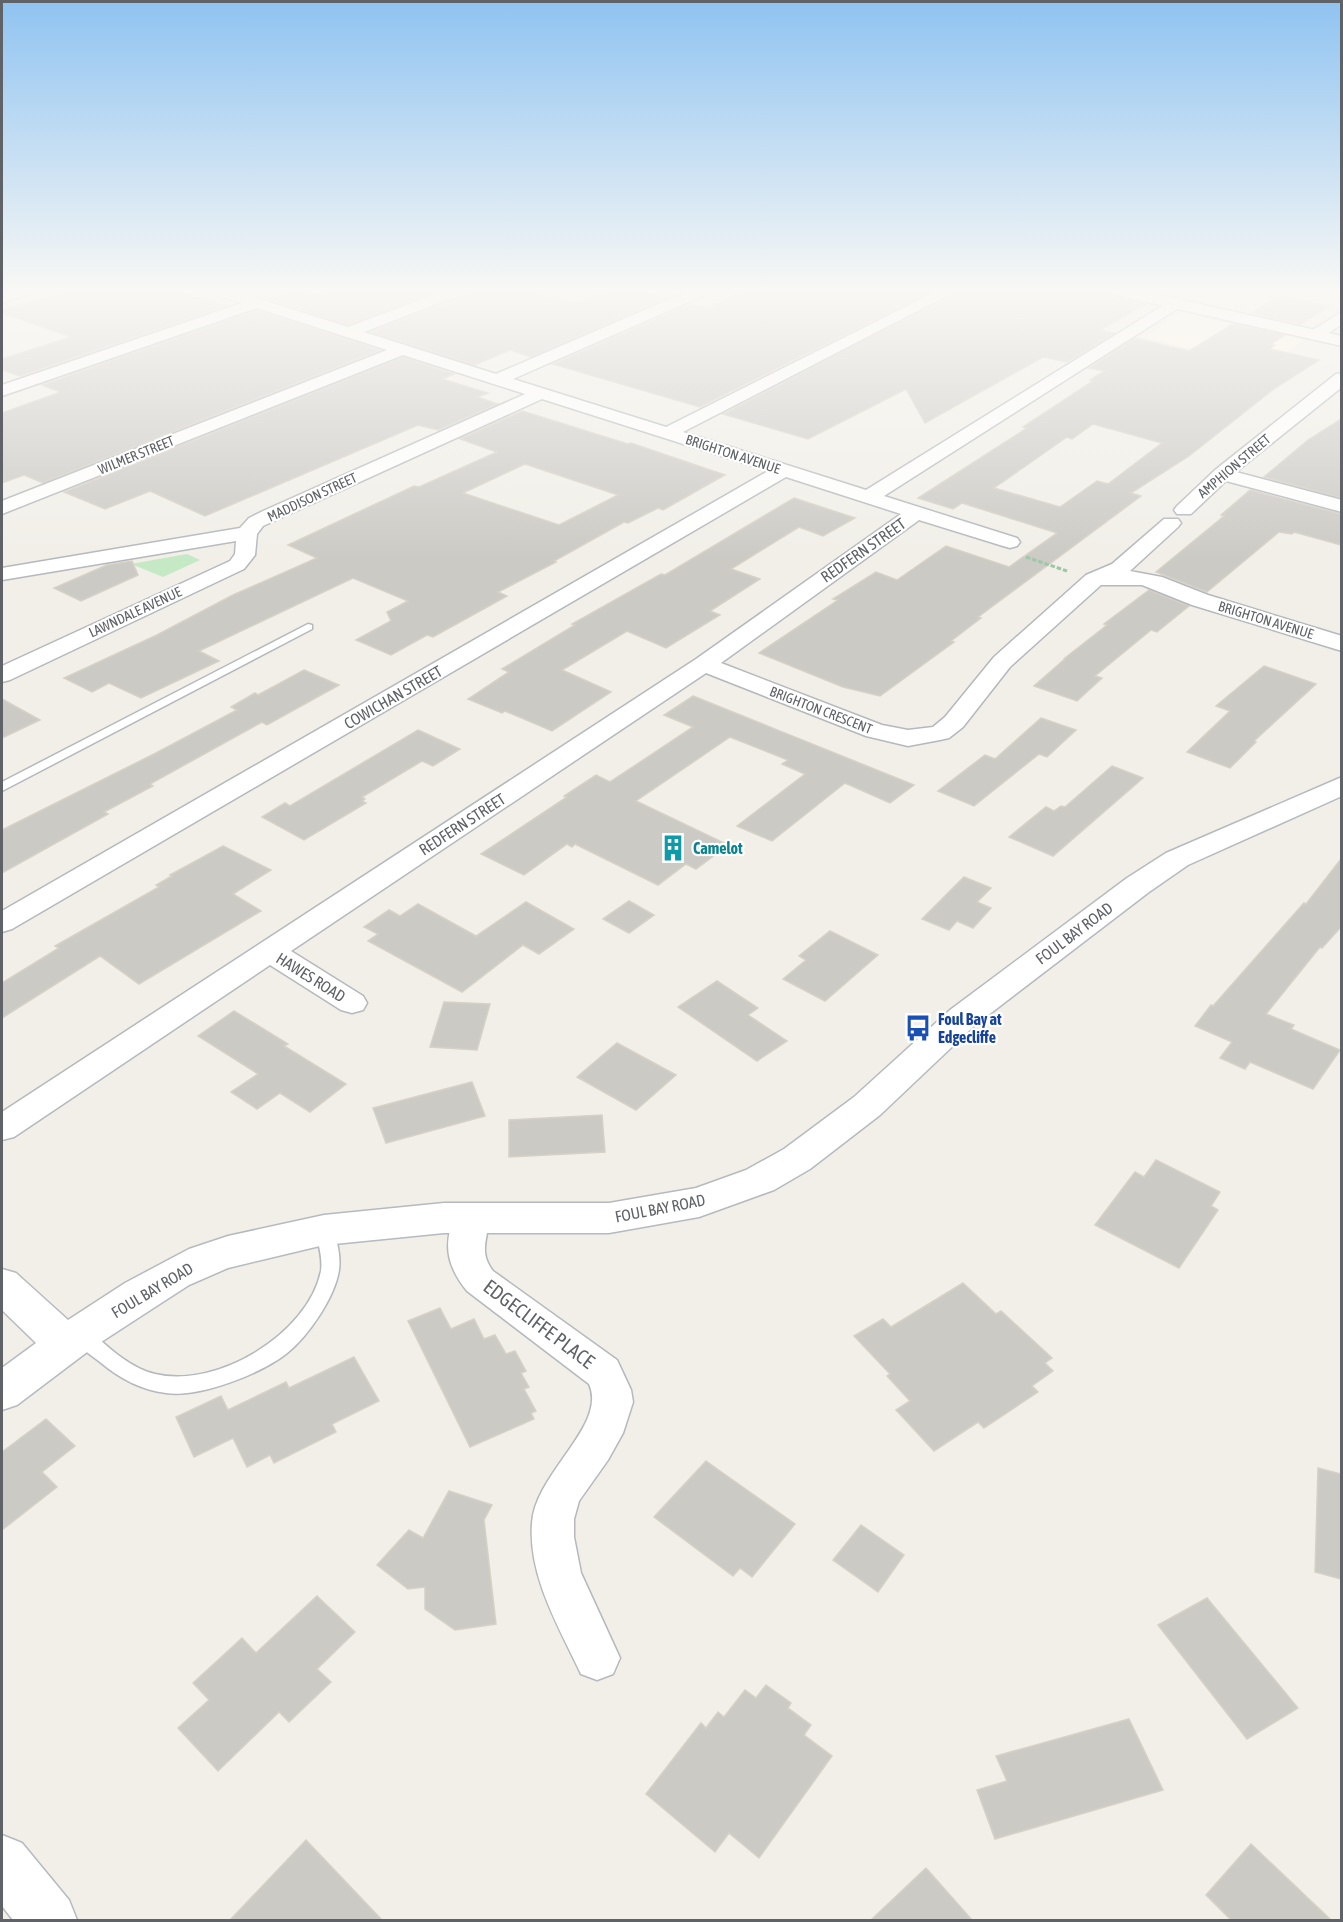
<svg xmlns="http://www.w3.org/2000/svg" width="1343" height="1922" font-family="'Asap Condensed',sans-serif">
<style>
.commercial{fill:#fef7e0}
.green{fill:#c5e8c5}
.building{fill:#cccac5;stroke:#d6d1c6;stroke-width:1.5;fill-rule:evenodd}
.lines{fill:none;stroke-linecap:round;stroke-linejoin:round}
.lane-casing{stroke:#b5b8bc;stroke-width:3}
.street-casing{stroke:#b5b8bc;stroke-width:3}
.secondary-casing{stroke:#b6babf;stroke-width:3}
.path{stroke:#9cc7a9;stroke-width:3;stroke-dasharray:4.5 2;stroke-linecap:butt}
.lane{fill:#fff;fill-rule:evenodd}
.street{fill:#fff;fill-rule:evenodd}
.secondary{fill:#fff;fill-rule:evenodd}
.labels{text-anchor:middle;stroke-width:4.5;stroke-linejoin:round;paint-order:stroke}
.far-street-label{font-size:14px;fill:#5f6368;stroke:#fff}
.street-label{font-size:16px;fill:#5f6368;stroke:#fff}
.culture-label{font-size:16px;font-weight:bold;fill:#0d838f;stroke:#fff;text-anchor:start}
.transit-label{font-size:16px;font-weight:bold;fill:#164399;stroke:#fff;text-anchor:start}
.near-street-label{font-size:20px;fill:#5f6368;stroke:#fff}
</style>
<rect width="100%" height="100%" fill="#f1efe8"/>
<path class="commercial" d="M1183 313 1303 340 1269 367 1144 337Z"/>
<path class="green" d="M187 554 200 560 163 577 131 564Z"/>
<g class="building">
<path d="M69 290H174L226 306 20 376 2 370V359L71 337 2 313V310Z"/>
<path d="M292 290 322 297 323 290H439L348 325 267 299Z"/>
<path d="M469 290H525L575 303 613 290H636L666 298 531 357 510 350 475 365 371 332 466 295Z"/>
<path d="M748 290H934L700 407 553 364 688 305 708 308Z"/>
<path d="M960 290H1105L1114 297 1146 304 1100 330 1114 333 1067 362 1043 357 925 423 906 389 808 439 723 414Z"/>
<path d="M1279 296 1287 297 1329 306 1301 324 1251 313Z"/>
<path d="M257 310 380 350 43 483 24 475 2 483V413L61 392 42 385Z"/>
<path d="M1233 324 1285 335 1271 344 1275 345 1270 349 1319 360 1275 388 1189 456 1131 493 1141 496 978 617 981 618 951 641 954 642 880 696 843 687 759 653 838 600 833 599 876 572 897 580 946 546 1009 567 1057 533 962 503 953 509 918 498 1027 428 1023 427 1093 381 1090 380 1105 371 1089 368 1135 338 1189 351ZM1093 424 1162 443 1108 484 1097 481 1060 507 994 488 1067 437 1072 439Z"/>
<path d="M403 357 454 374 442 379 488 393 477 397 498 404 438 430 418 425 205 516 150 491 105 509 64 492Z"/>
<path d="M522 411 628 444 631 443 725 475 663 510 658 508 628 523 624 522 554 561 556 562 498 592 507 596 433 637 427 635 391 655 356 640 391 621 387 612 408 601 353 578 199 651 219 661 141 698 109 683 92 692 64 678 157 635 233 595 317 558 288 545 414 486 419 487 497 452 460 439ZM525 464 618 495 559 525 463 493Z"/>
<path d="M1341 419V498L1264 477 1308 440Z"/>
<path d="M1250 490 1341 514V545L1294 532 1292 534 1279 532 1207 592 1156 572 1224 516 1221 515Z"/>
<path d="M794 498 855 518 823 536 799 527 731 569 760 579 710 611 720 615 666 648 627 631 562 670 611 692 552 731 505 711 502 713 468 699 509 672 502 669 575 625 572 624 661 574 665 575Z"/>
<path d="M132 561 138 575 81 601 54 588 107 565Z"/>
<path d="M1149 590 1189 606 1157 632 1151 630 1095 676 1102 678 1077 701 1034 686 1066 658H1065L1107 625 1104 624Z"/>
<path d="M1264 666 1316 684 1254 741 1256 742 1230 768 1187 752 1230 711 1216 706Z"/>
<path d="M304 670 339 685 267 725 262 722 150 784 153 786 104 812 108 814 2 873V830L156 753 237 710 231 707 255 693 258 695Z"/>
<path d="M693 696 914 785 890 803 845 783 772 841 737 826 805 774 782 764 788 760 730 737 636 801 728 845 696 869 686 864 658 885 575 844 572 847 567 844 524 875 481 854 567 797 564 796 596 775 610 782 693 727 664 715Z"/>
<path d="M2 699 40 720 2 738Z"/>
<path d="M1041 718 1076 730 1047 757 1039 754 974 806 938 791 985 755 995 759Z"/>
<path d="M418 730 460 749 433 766 422 761 362 797 365 799 362 801 366 803 304 840 262 817 285 803 290 806Z"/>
<path d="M1112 766 1143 778 1053 856 1009 837 1046 807 1054 811 1061 806 1065 807Z"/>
<path d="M223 846 271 870 233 894 261 911 139 984 100 956 2 1018V983L59 948 55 946 159 887 156 885 172 876 170 875Z"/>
<path d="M1341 859V927L1322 948 1320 947 1266 1014 1294 1025 1291 1029 1340 1050 1313 1089 1250 1062 1245 1069 1220 1058 1232 1042 1195 1026 1211 1005 1213 1006 1304 903 1306 904Z"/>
<path d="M964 877 991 888 977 902 991 908 973 928 957 921 949 930 922 919Z"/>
<path d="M629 901 654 915 629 933 603 919Z"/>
<path d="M526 902 574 929 539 954 523 945 462 992 368 941 378 934 364 927 389 910 400 916 418 904 476 936Z"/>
<path d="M830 931 878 955 825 1001 783 979 806 960 799 956Z"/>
<path d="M717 981 758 1008 748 1015 787 1041 757 1061 678 1007Z"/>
<path d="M444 1002 490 1004 477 1050 430 1047Z"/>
<path d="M234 1011 288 1044 284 1046 346 1084 310 1112 280 1093 257 1109 231 1092 258 1074 198 1036Z"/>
<path d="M617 1043 676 1075 636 1110 577 1077Z"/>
<path d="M472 1082 485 1116 386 1143 373 1108Z"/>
<path d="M602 1115 605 1152 509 1157V1120Z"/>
<path d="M1156 1160 1220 1192 1211 1206 1218 1210 1179 1268 1095 1225 1135 1172 1144 1177Z"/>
<path d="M963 1283 996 1314 1001 1311 1052 1358 1045 1363 1053 1371 1032 1386 1038 1392 984 1428 978 1422 934 1451 896 1410 910 1401 887 1376 890 1374 854 1336 883 1319 891 1327Z"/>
<path d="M440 1308 451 1329 474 1319 484 1339 495 1335 506 1354 515 1351 526 1371 521 1373 529 1387 524 1389 536 1411 531 1413 534 1419 470 1447 408 1321Z"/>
<path d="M354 1357 379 1401 332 1424 336 1432 274 1463 270 1455 247 1467 233 1438 194 1457 176 1417 221 1396 228 1410 286 1382 289 1388Z"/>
<path d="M46 1419 75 1446 42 1472 57 1487 2 1530V1452Z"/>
<path d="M706 1461 795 1524 752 1577 740 1568 733 1576 654 1517Z"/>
<path d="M1318 1468 1341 1474V1579L1315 1572Z"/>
<path d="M449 1491 492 1505 484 1520 496 1624 455 1630 425 1609V1587L408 1589 377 1565 409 1530 423 1538Z"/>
<path d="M861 1525 904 1555 878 1592 833 1560Z"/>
<path d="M317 1596 355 1632 317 1669 331 1682 289 1722 279 1712 218 1771 178 1728 209 1700 193 1683 242 1638 256 1653Z"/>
<path d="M1207 1598 1298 1708 1247 1739 1158 1625Z"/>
<path d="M766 1685 791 1703 788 1708 811 1725 804 1735 832 1756 759 1858 729 1833 715 1852 646 1794 701 1723 706 1728 718 1712 724 1717 745 1690 756 1698Z"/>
<path d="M1129 1719 1163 1790 995 1839 977 1790 1007 1781 996 1756Z"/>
<path d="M306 1840 382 1920H230Z"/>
<path d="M1251 1844 1331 1920H1231L1206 1895Z"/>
<path d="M926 1868 972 1920H871Z"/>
</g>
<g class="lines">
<g class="lane-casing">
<g id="lane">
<path d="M308 624 312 625V629L2 791V782Z"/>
<path d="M324 1223 330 1225C337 1237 341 1256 339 1270 335 1297 308 1337 286 1354 260 1374 199 1398 166 1393 141 1390 119 1378 100 1362 90 1354 76 1346 70 1334L73 1328 80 1326 87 1328C107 1346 129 1368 155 1374 217 1389 308 1334 321 1271 323 1257 318 1243 315 1230L318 1225Z"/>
</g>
</g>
<g class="street-casing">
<g id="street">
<path d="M208 290H231L348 327 446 290H467L465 293 364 332 496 374 691 290H711L709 293 513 379 666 427 939 290H958L683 432 866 490 1170 301H1180L1183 304 1180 307 884 496 1017 538 1020 542 1017 546 1010 548 1003 546 919 520 721 663 882 725 908 730 933 727 945 717 994 657 1086 575 1112 564 1164 519H1178L1181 523 1178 527 1130 571 1162 577 1208 595 1342 636V651L1192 605 1142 585H1101L1010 667 963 727 949 738 940 740 908 746 866 736 706 673 291 951 363 996 367 1003 363 1010 352 1013 341 1010 270 965 14 1137 2 1140V1112L696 659 901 514 786 477 12 929 2 932V911L768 471 542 399 263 526 257 534 255 555 244 569 10 680 2 682V666L230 561 235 554 236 541 2 580V568L240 528 249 518 263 511 525 394 403 355 2 514V501L387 350 257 308 2 396V385L242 303 210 293Z"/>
<path d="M1342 312V324L1321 338H1309L1307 335 1309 332Z"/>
<path d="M1342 373V387L1236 472 1342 500V512L1226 481 1191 514H1177L1174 510 1177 506 1215 470 1336 374Z"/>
<path d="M472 1204 485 1208C496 1230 474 1247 493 1271L617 1360 631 1390 633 1402 623 1433 608 1460 579 1501 574 1519V1537L581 1573 620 1658 613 1674 597 1680 581 1674C559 1627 528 1576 532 1523 535 1473 608 1425 589 1384L467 1291C445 1264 442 1240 459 1208Z"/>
</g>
</g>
<g class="secondary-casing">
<g id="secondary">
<path d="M9 290H34L32 293 2 303V293Z"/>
<path d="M1107 290H1138L1342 336V346L1115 295Z"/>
<path d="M1342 777V796L1188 865 1149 892 974 1026 880 1115 810 1169 774 1190 699 1217 609 1233H444L324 1245 228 1268 189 1285 155 1307 95 1346 17 1405 2 1410V1368L36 1343 2 1310V1269L16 1273 68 1320 125 1283 189 1249 228 1236 324 1215 444 1203H609L696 1188 746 1170 784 1149 854 1097 950 1010 1127 878 1166 853Z"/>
<path d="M2 1835 22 1843 69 1900 77 1920H13L2 1906Z"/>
</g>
</g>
<path class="path" d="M1026 557 1067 571"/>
<use href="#lane" class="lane"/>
<use href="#street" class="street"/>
<use href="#secondary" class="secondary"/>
</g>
<linearGradient id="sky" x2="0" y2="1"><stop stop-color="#8fc3f1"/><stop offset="0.52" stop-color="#f9f8f5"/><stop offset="1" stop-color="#f9f8f5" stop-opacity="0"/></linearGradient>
<rect width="1343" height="559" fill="url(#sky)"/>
<defs>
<g id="building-bare" transform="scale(2.07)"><path d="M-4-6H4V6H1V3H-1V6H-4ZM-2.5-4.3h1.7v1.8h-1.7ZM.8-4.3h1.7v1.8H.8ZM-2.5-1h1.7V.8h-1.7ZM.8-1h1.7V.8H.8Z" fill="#0f9aa8" stroke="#fff" stroke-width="2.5" paint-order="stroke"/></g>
<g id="bus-bare" transform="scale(2.07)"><path d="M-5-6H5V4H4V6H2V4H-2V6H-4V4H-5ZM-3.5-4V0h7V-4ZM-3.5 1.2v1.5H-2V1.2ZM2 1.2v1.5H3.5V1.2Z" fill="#1a4fb4" stroke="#fff" stroke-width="2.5" paint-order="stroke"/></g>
</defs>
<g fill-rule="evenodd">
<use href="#building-bare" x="673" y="848"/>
<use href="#bus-bare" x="918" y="1028"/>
</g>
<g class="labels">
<g class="far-street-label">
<text transform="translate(733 454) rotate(18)" y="5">BRIGHTON AVENUE</text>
<text transform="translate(136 455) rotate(-22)" y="5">WILMER STREET</text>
<text transform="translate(1234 466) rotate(-40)" y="5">AMPHION STREET</text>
<text transform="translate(312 497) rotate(-25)" y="5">MADDISON STREET</text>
<text transform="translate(135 612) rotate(-25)" y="5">LAWNDALE AVENUE</text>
<text transform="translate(1266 620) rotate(17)" y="5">BRIGHTON AVENUE</text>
<text transform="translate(821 710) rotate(21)" y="5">BRIGHTON CRESCENT</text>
</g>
<g class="street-label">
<text transform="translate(863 550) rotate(-35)" y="6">REDFERN STREET</text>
<text transform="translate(393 697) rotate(-30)" y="6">COWICHAN STREET</text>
<text transform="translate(462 824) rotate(-33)" y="6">REDFERN STREET</text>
<text transform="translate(1074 933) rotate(-37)" y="6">FOUL BAY ROAD</text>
<text transform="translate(311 977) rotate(32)" y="6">HAWES ROAD</text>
<text transform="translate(660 1208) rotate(-11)" y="6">FOUL BAY ROAD</text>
<text transform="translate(152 1290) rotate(-31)" y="6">FOUL BAY ROAD</text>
</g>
<g class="culture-label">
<text x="693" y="854">Camelot</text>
</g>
<g class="transit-label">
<text x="938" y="1025">Foul Bay at<tspan x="938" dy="18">Edgecliffe</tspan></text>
</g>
<g class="near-street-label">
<text transform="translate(539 1324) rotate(37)" y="7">EDGECLIFFE PLACE</text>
</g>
</g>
<rect width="1343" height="1922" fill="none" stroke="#5f6368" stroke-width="6"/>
</svg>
